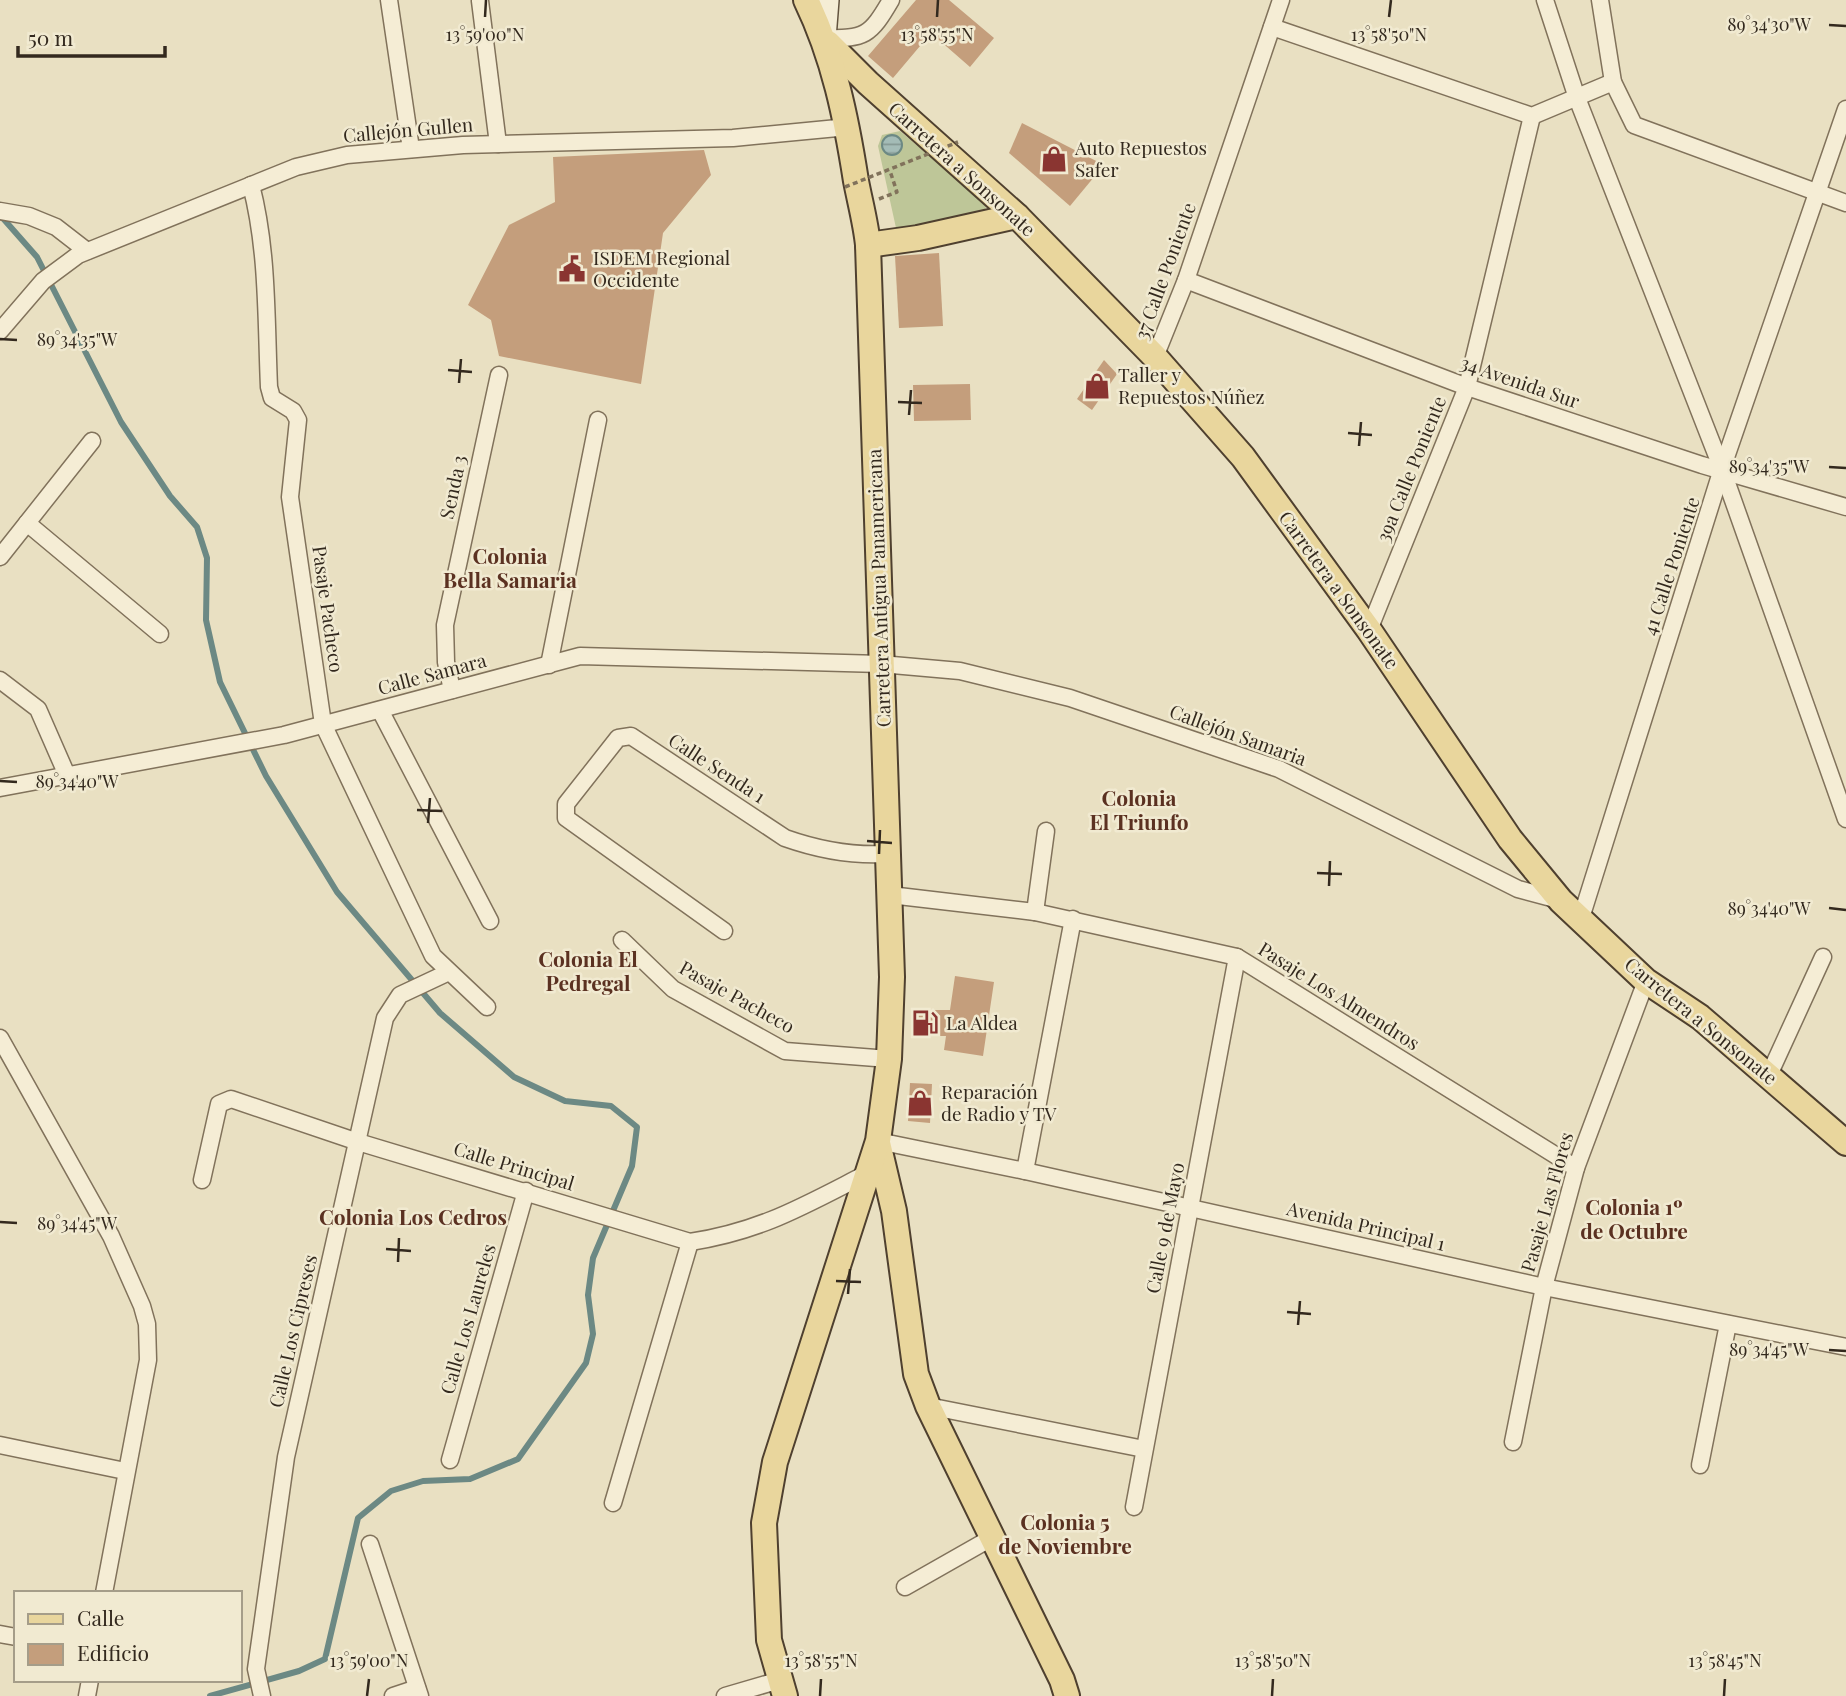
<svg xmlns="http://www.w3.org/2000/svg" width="1846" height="1696" font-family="'Playfair Display',serif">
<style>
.park{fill:#bec698}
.water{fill:url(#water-rules);stroke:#6c8984;stroke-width:2}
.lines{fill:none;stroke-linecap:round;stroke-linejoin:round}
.stream{stroke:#6c8984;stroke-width:6}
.building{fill:#c49e7c}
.street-casing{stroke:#81725b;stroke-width:19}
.secondary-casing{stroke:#63533e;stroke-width:26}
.primary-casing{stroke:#4f402f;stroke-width:28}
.path{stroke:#81725b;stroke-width:3.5;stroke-dasharray:5 3.5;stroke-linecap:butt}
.street{stroke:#f5edd5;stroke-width:16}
.secondary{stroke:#f5edd5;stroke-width:23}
.primary{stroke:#e9d69d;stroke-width:24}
.path-bridge{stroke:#81725b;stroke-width:3.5;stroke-dasharray:5 3.5;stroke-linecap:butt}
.ticks{fill:none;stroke:#33291e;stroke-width:2.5}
.labels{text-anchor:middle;stroke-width:5;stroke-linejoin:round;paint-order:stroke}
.street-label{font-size:19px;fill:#33291e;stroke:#f1ead1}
.poi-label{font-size:19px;fill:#33291e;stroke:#f1ead1;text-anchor:start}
.neighbourhood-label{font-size:21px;font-weight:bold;fill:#5b3121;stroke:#f1ead1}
.ticks-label{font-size:18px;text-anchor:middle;fill:#33291e;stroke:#f1ead1;stroke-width:5;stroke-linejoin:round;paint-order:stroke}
</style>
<defs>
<pattern id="water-rules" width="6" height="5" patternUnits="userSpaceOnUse" patternTransform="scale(1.75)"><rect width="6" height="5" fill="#a4bcb7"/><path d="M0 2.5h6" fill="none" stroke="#869994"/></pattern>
</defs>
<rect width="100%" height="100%" fill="#e9e0c2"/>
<path class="park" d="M900 131 978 198 986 207 984 212 937 220 898 237 878 146 882 135Z"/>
<circle class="water" cx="892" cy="145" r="10"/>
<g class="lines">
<path class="stream" d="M0 215 37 257 121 422 170 496 197 527 207 558 206 620 220 682 266 776 337 892 440 1013 514 1077 565 1101 611 1106 637 1127 632 1166 593 1258 588 1295 593 1334 586 1363 518 1459 470 1479 423 1481 391 1491 358 1518 325 1659 299 1671 210 1696"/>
</g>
<g class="building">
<path d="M916 0H949L994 38 970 67 931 33 893 78 868 56Z"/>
<path d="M1022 123 1104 165 1070 206 1009 153Z"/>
<path d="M704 150 711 175 663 233 641 384 499 356 491 320 468 305 509 225 555 202 553 157Z"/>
<path d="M939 253 943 326 899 328 895 256Z"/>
<path d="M1104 360 1117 374 1092 410 1077 399Z"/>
<path d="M970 384 971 420 914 421 913 385Z"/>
<path d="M955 976 994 982 983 1056 944 1050 946 1036H913L912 1010H950Z"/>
<path d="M910 1083 932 1084 930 1123 908 1121Z"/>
</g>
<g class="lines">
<g class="street-casing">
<g id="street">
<path d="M389 0 411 149"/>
<path d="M1545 0 1577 98 1722 469 1846 819"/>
<path d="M1600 0 1613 82 1634 125 1846 203"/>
<path d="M480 1 498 144"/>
<path d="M1272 27 1532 116 1613 82"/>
<path d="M824 38C865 39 870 36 891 0"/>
<path d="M251 185C268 250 266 319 269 387L272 398 293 411 298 420 290 497 323 724 433 956 487 1007"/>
<path d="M0 211 29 216 56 227 87 251"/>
<path d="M1186 280 1467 387 1702 465 1846 507"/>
<path d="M0 331 43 281 78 255 296 167 347 155 463 145 733 138 848 127"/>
<path d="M1155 357 1186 280 1281 0"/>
<path d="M27 523 160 634"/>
<path d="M0 557 92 441"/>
<path d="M1369 630 1467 387 1532 116"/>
<path d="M549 665 598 420"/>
<path d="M0 680 38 709 66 773"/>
<path d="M452 690 446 662 445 625 499 375"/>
<path d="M380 710 490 921"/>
<path d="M0 788 284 735 580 656 881 664 960 671 1070 698 1279 769 1518 889 1559 900"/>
<path d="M890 895 1035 912 1237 957 1576 1168"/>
<path d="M1035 912 1046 831"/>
<path d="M1581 918 1722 469 1846 109"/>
<path d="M724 931 566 818V804L618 738 631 736 785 838C819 850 850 856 886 854"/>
<path d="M622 940 673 989 785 1051 889 1059"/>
<path d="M0 1038 111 1236 142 1306 147 1324 148 1360 104 1593"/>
<path d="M1769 1075 1823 957"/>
<path d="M878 1141 1025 1171 1544 1287 1846 1347"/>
<path d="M1025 1171 1073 919"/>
<path d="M202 1180 219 1104 231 1099 358 1142 690 1242C762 1231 805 1205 868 1173"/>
<path d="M928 1406 1144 1449"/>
<path d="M1513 1442 1544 1287 1576 1168 1646 981"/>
<path d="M0 1445 125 1471"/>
<path d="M450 1460 526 1191"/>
<path d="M1700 1465 1728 1324"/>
<path d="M613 1503 690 1242"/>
<path d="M1134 1507 1237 957"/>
<path d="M370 1544 420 1696"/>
<path d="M905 1587 993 1537"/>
<path d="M0 1634 16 1637"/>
<path d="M87 1696 90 1680"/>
<path d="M262 1696 256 1669 286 1457 385 1018 400 995 449 972"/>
<path d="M393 1696 417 1688"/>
<path d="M725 1696 780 1680"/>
</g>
</g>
<g class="secondary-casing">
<path id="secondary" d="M824 38 827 0"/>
</g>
<g class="primary-casing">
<g id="primary">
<path d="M828 43 868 83 1017 216 1155 357 1243 457 1369 630 1510 839 1561 901 1646 981 1700 1017 1846 1143"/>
<path d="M868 245 918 238 1017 216"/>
<path d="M878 1143 894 1211 916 1374 928 1406 1062 1680 1067 1696"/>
<path d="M785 1696 769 1640 764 1523 775 1462 878 1141 889 1059 892 977 868 245C866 224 860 202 856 181 846 117 834 58 806 0"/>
</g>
</g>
<path class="path" d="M879 199 897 192 890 171"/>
<use href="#street" class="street"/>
<use href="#secondary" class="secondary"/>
<use href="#primary" class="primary"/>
<path class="path-bridge" d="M845 187 958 142"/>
</g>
<path class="ticks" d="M485 17 486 0M937 17 938 0M1389 17 1391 0M1829 25 1846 26M0 339 17 340M448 370 472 372M459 383 461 359M898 402 922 403M909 415 911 390M1348 433 1372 435M1359 446 1361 422M1829 467 1846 468M0 781 17 782M417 810 442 811M428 823 430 798M867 841 892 843M879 854 880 830M1317 873 1342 874M1329 886 1330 861M1829 908 1846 910M0 1222 17 1223M386 1249 411 1251M398 1262 399 1238M836 1281 861 1282M848 1294 850 1269M1287 1312 1311 1314M1298 1325 1300 1301M1829 1350 1846 1351M367 1696 369 1679M820 1696 821 1679M1272 1696 1273 1679M1724 1696 1725 1679"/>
<defs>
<g id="shop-bare" transform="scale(2.1)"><path d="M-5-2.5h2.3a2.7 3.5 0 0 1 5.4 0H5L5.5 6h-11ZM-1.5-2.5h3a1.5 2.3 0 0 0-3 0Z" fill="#8a3531" stroke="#f1ead1" stroke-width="2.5" paint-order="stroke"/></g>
<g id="civic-bare" transform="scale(2.1)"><path d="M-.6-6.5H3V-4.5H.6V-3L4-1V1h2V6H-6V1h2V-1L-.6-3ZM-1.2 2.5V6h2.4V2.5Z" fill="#8a3531" stroke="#f1ead1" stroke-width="2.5" paint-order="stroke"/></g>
<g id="fuel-bare" transform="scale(2.1)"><path d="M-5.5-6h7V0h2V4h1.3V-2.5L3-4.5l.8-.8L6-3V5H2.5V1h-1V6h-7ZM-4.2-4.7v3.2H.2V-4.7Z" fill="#8a3531" stroke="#f1ead1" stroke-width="2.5" paint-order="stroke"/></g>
</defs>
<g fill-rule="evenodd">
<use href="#shop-bare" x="1054" y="159"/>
<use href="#civic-bare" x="572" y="269"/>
<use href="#shop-bare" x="1097" y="386"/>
<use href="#fuel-bare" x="925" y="1023"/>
<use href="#shop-bare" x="920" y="1103"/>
</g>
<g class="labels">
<g class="street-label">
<text transform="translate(408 130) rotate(-5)" y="7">Callejón Gullen</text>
<text transform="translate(962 169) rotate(42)" y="7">Carretera a Sonsonate</text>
<text transform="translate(1165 271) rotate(-70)" y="7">37 Calle Poniente</text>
<text transform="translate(1520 382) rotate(19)" y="7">34 Avenida Sur</text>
<text transform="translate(1411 469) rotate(-68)" y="7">39a Calle Poniente</text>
<text transform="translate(453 487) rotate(-78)" y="7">Senda 3</text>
<text transform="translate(1671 566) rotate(-72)" y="7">41 Calle Poniente</text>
<text transform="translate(879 588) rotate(-92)" y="7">Carretera Antigua Panamericana</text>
<text transform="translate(1339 590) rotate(54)" y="7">Carretera a Sonsonate</text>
<text transform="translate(328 609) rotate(82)" y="7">Pasaje Pacheco</text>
<text transform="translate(432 674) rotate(-15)" y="7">Calle Samara</text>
<text transform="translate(1238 735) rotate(20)" y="7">Callejón Samaria</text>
<text transform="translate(717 768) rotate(33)" y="7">Calle Senda 1</text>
<text transform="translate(1339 996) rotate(32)" y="7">Pasaje Los Almendros</text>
<text transform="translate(737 997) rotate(29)" y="7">Pasaje Pacheco</text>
<text transform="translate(1701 1021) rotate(39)" y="7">Carretera a Sonsonate</text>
<text transform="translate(514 1166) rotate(17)" y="7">Calle Principal</text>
<text transform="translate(1547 1202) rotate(-74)" y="7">Pasaje Las Flores</text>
<text transform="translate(1366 1226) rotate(13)" y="7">Avenida Principal 1</text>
<text transform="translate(1165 1228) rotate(-79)" y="7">Calle 9 de Mayo</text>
<text transform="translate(468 1319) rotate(-74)" y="7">Calle Los Laureles</text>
<text transform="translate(293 1331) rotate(-77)" y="7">Calle Los Cipreses</text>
</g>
<g class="poi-label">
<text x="1075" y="155">Auto Repuestos<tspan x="1075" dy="22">Safer</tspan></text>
<text x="593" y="265">ISDEM Regional<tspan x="593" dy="22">Occidente</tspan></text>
<text x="1118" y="382">Taller y<tspan x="1118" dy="22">Repuestos Núñez</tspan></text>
<text x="946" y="1030">La Aldea</text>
<text x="941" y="1099">Reparación<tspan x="941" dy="22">de Radio y TV</tspan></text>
</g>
<g class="neighbourhood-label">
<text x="510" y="564">Colonia<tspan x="510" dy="24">Bella Samaria</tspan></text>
<text x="1139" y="806">Colonia<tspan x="1139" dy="24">El Triunfo</tspan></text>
<text x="588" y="967">Colonia El<tspan x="588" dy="24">Pedregal</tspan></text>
<text x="1634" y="1215">Colonia 1º<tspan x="1634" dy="24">de Octubre</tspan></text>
<text x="413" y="1225">Colonia Los Cedros</text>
<text x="1065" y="1530">Colonia 5<tspan x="1065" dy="24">de Noviembre</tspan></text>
</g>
</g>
<g class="ticks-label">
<text x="1769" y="31">89°34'30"W</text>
<text x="485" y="41">13°59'00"N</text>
<text x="937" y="41">13°58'55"N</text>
<text x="1389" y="41">13°58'50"N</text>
<text x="77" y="346">89°34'35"W</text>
<text x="1769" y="473">89°34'35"W</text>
<text x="77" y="788">89°34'40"W</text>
<text x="1769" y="915">89°34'40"W</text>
<text x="77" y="1230">89°34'45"W</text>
<text x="1769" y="1356">89°34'45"W</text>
<text x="369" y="1667">13°59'00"N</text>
<text x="821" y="1667">13°58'55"N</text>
<text x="1273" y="1667">13°58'50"N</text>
<text x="1725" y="1667">13°58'45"N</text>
</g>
<rect x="14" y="1591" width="228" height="91" fill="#f1ead1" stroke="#a59d89" stroke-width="2"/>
<rect x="28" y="1614" width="35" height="10" fill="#e9d69d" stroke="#a59d89" stroke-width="2"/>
<text x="77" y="1626" font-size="21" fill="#33291e">Calle</text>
<rect x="28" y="1644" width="35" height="21" fill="#c49e7c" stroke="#a59d89" stroke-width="2"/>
<text x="77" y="1661" font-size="21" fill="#33291e">Edificio</text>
<path d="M18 46v10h147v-10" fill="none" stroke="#33291e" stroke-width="3.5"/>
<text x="28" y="46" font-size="21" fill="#33291e" stroke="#f1ead1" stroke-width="5" paint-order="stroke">50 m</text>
</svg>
